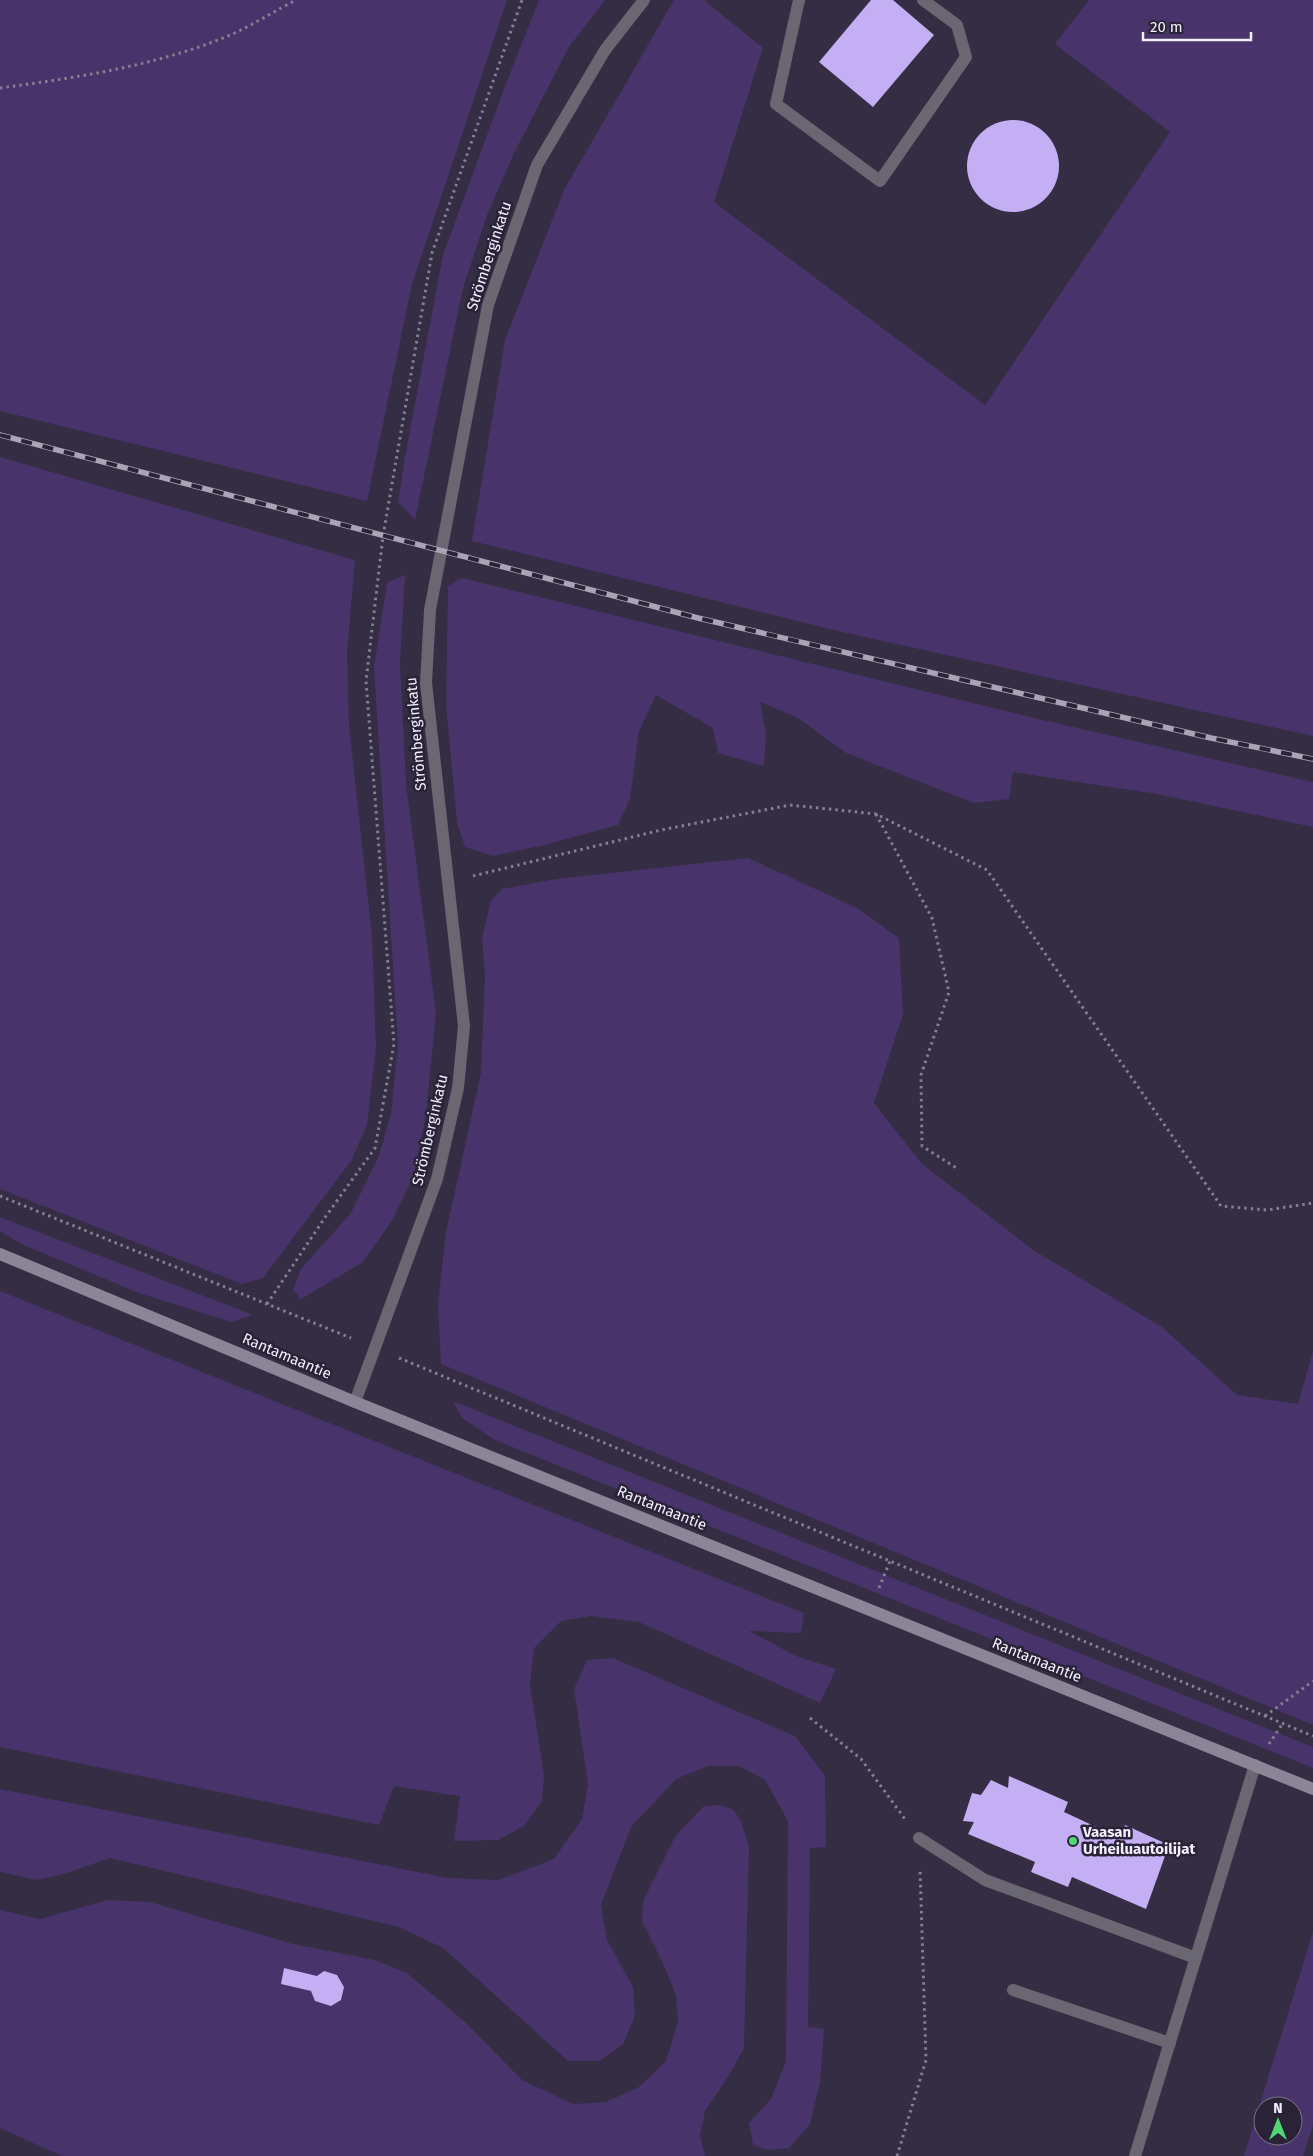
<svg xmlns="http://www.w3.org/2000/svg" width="1313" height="2156" font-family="'Fira Sans',sans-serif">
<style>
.green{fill:#48346a;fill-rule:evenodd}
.building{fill:#c5aff4}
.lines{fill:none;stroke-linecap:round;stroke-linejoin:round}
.path{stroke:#857f92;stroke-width:3;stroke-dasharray:2.5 4;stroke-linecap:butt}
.service{stroke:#6a6772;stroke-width:12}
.minor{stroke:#6a6772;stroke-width:12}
.tertiary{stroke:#6a6772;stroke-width:12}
.secondary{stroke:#8a8597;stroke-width:12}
.rail-casing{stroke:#aaa4b6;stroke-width:5.5}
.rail{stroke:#2a2338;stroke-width:4;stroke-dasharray:11;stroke-linecap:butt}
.poi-dot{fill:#51d674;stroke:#2a2338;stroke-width:2}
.labels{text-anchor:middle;stroke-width:5;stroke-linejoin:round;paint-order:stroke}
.street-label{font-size:15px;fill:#f3effd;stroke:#2a2338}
.poi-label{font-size:15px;font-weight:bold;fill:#f3effd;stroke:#2a2338;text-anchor:start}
</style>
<rect width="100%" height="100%" fill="#342d43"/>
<g class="green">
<path d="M0 0H507L412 284 367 501 0 411Z"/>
<path d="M539 0H605L569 47 514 153 487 215 463 288 415 520 398 502 405 457 443 255 505 86Z"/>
<path d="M674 0H704L763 48 714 202 985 405 1170 132 1055 44 1089 0H1313V736L842 632 472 541 505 340 564 190Z"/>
<path d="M0 457 355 560 347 653 349 725 372 935 376 1048 367 1125 351 1161 263 1278 242 1284 0 1189Z"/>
<path d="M405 575 400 662 406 784 436 1013 426 1114 414 1174 393 1219 363 1262 301 1299 293 1290 301 1269 351 1213 379 1156 391 1114 398 1045 374 667 387 583Z"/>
<path d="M462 578 1034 718 1313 782V827L1157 794 1013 772 1009 799 974 803 846 753 798 718 760 702 766 734 764 766 718 753 713 728 656 695 639 731 630 799 618 825 544 845 493 856 465 847 457 823 446 704 448 586Z"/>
<path d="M748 858 857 908 899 938 903 1014 874 1103 921 1163 1033 1250 1162 1327 1237 1395 1298 1404 1313 1351V1725L441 1364 438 1305 446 1232 481 1073 485 976 482 938 491 900 502 889 556 879Z"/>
<path d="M0 1217 253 1315 231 1322 139 1293 21 1244 0 1231Z"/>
<path d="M0 1291 804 1613 801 1633 749 1631 796 1656 836 1669 820 1703 639 1622 591 1616 561 1621 534 1648 530 1685 544 1776 542 1801 524 1826 498 1840 454 1841 460 1796 394 1786 379 1825 0 1747Z"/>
<path d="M453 1401 1313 1747V1768L495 1440 462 1418Z"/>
<path d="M613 1658 795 1736 825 1776 826 1847 810 1848 808 2027 824 2029 820 2082 810 2124 789 2148 768 2150 753 2145 749 2123 771 2099 786 2061 788 1821 765 1780 739 1766H708L676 1779 631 1827 601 1905 607 1940 633 1987 635 2016 623 2044 600 2061H568L443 1948 399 1927 110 1858 64 1874 37 1880 0 1872V1789L448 1878 499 1880 554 1859 582 1819 588 1784 574 1689 587 1660Z"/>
<path d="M718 1805 733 1809 741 1821 749 1846 744 2048 728 2077 705 2111 700 2136 705 2156H62L0 2128V1910L40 1919 107 1900 150 1902 293 1944 375 1960 407 1973 466 2023 522 2080 573 2104 606 2102 639 2087 666 2061 678 2022 676 1995 662 1961 642 1921 643 1901 676 1835 704 1806ZM284 1968 317 1976 336 1975 344 1987 341 2000 316 2001 311 1991 282 1984Z"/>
<path d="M1313 1932V2125L1303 2156H1244ZM1263 2106H1293V2136H1263Z"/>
</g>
<g class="building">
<path d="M871 0H893L934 35 873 107 819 62Z"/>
<circle cx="1013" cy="166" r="46"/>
<path d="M1009 1776 1068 1802 1064 1812 1120 1838 1125 1825 1169 1845 1146 1909 1072 1877 1068 1887 1031 1872 1035 1862 968 1834 974 1822 963 1821 972 1793 981 1795 991 1780 1008 1788Z"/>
<path d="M284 1968 317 1976 324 1971 337 1975 344 1987 341 2000 331 2006 315 2001 311 1991 281 1984Z"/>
</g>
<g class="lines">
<g class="path">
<path d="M0 88C74 78 148 67 218 40 245 30 271 13 296 0"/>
<path d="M876 814 932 918 949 992 921 1075 922 1146 958 1169"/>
<path d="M473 876 661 830 790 805 876 814 987 870 1221 1206 1267 1210 1313 1203"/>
<path d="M0 1196 351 1338"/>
<path d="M267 1304 326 1216 375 1148 394 1044 366 681 383 536 432 253 522 0"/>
<path d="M399 1358 1313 1736"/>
<path d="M879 1588 890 1561"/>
<path d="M1265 1716 1313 1681"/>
<path d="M810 1718 861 1759 905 1819"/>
<path d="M1269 1744 1283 1723"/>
<path d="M897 2156 926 2060 920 1868"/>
</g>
<g class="service">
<path d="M799 0 776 104 880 181 966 57 957 25 923 0"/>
<path d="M919 1838 985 1880 1196 1958"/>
<path d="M1013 1990 1170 2043"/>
</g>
<path class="minor" d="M1135 2156 1255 1765"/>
<path class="tertiary" d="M355 1402 437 1179 458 1088 464 1026 426 683 430 610 488 305 537 165 605 50 644 0"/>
<path class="secondary" d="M0 1254 355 1402 1313 1789"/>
<g class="rail-casing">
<path id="rail" d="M0 435 698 618 1211 738 1313 759"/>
</g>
<use href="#rail" class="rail"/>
</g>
<circle class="poi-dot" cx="1073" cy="1841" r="5"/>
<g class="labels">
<g class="street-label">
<text transform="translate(489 256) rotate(-72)" y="5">Strömberginkatu</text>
<text transform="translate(416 734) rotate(-95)" y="5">Strömberginkatu</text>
<text transform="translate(430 1130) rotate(-77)" y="5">Strömberginkatu</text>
<text transform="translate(287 1356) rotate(23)" y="5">Rantamaantie</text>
<text transform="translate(662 1508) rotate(22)" y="5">Rantamaantie</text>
<text transform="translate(1037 1660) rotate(22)" y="5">Rantamaantie</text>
</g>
<g class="poi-label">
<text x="1083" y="1837">Vaasan<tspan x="1083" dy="17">Urheiluautoilijat</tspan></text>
</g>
</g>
<g transform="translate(1278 2121)"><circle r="24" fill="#2a2338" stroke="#7a7587"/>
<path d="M0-4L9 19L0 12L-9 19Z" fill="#51d674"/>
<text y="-8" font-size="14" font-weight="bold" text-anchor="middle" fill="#f3effd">N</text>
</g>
<path d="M1143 32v8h108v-8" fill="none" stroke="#f3effd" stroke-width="2.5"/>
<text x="1150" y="32" font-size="15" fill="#f3effd" stroke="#2a2338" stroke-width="4" paint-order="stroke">20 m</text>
</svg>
